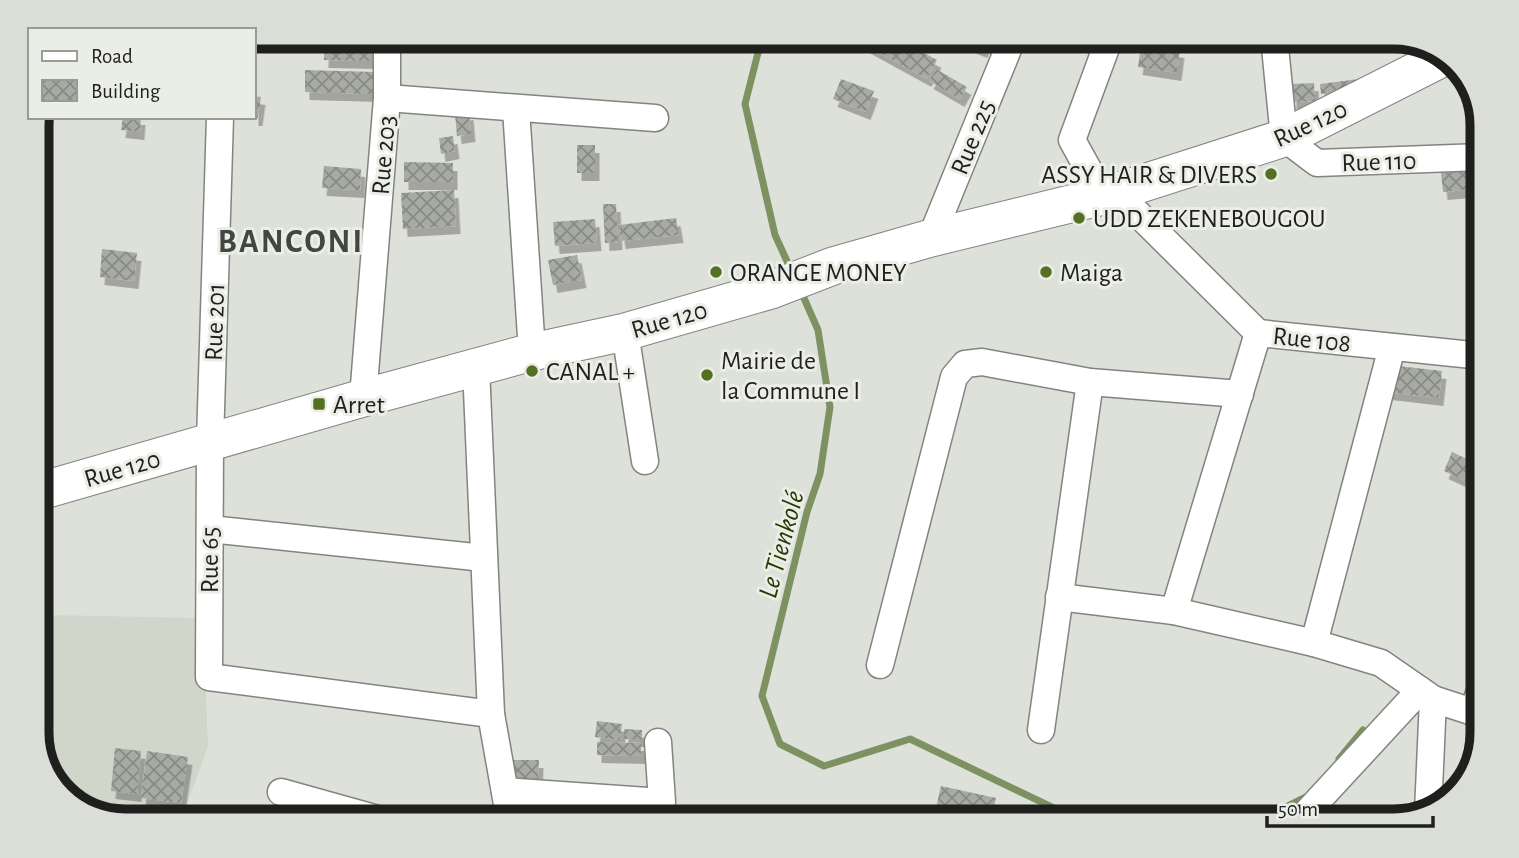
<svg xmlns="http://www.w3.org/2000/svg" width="1519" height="858" font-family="'Alegreya Sans',sans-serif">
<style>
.built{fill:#d0d6c9}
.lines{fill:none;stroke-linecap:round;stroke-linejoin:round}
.stream{stroke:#7d9260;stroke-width:7}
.building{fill:url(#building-cross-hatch);filter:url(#shadow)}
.street-casing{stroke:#82857f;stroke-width:29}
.secondary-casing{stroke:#82857f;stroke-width:39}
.street{stroke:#fff;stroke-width:26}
.secondary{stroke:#fff;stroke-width:37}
.poi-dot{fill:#547024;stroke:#ebeee7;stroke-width:2.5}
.labels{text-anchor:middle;stroke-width:6;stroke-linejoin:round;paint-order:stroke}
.street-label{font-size:26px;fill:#1f201d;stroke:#ebeee7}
.poi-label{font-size:26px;fill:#1f201d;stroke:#ebeee7;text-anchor:start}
.water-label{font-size:28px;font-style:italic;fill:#263900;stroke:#ebeee7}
.district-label{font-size:33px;font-weight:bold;letter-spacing:2px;fill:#444641;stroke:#ebeee7}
.rim{fill:none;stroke:#1f201d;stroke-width:9}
</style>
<defs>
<pattern id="building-cross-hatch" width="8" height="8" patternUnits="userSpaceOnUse" patternTransform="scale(1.75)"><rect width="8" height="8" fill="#a8aaa4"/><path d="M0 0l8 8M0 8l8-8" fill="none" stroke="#888a85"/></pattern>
<filter id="shadow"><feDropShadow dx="4.5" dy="8" stdDeviation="0" flood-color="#0004"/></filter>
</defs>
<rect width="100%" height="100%" fill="#dee0da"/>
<path class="built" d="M44 615 203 618 208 746 181 821H125L81 810 51 782 37 739Z"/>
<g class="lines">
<g class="stream">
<path d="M762 37 745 104 775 235 792 272"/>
<path d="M800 289 818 330 830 407 820 474 807 512 762 696 780 744 824 766 910 739 1081 821"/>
<path d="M1339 759 1363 730"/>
<path d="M1262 821 1264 818 1306 797"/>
</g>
</g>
<g class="building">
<path d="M855 37H894L937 60 927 79 854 39Z"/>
<path d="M964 37H988L983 50 962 42Z"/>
<path d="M325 38 371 39V61L324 60Z"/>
<path d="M1141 45 1180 50 1177 73 1138 67Z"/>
<path d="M936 69 967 87 960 99 929 81Z"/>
<path d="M305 70 375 72 374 94 305 92Z"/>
<path d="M841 79 874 91 866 112 833 99Z"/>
<path d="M1359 79 1361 89 1321 94 1320 84Z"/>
<path d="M1314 83 1315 101 1292 102V84Z"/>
<path d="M254 96 261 97 258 118H254Z"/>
<path d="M469 112 471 134 457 136 455 114Z"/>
<path d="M123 117H141L140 132 121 130Z"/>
<path d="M453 136 455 151 441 154 439 138Z"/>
<rect x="577" y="145" width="18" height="28"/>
<path d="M404 162 453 163V182H404Z"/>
<path d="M324 166 361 169 360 190 322 188Z"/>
<path d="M1477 170 1478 189 1443 192 1441 173Z"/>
<path d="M454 190 456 226 403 229 401 193Z"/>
<path d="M603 204H616L618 242 605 243Z"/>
<path d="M676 218 679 235 621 241 619 225Z"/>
<path d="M595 219 597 243 555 246 553 222Z"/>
<path d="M102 249 137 253 134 281 100 277Z"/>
<path d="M577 255 582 280 553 285 548 260Z"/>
<path d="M1390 365 1442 371 1439 398 1387 392Z"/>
<path d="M1452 452 1482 466V473L1476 486 1444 471Z"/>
<path d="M597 721 622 724 620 740 595 737Z"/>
<path d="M624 729 642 730V739H624Z"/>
<path d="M597 742 641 743V756L597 755Z"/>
<path d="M115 748 141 751 137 794 111 791Z"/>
<path d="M147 751 188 757 181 803 141 798Z"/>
<path d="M507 760H539L538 785H507Z"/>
<path d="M941 786 996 798 991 819 948 810 945 821H933Z"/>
<path d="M597 806 636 811 635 821H596Z"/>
<path d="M573 812 591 817 590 821H571Z"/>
</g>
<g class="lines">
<g class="street-casing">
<g id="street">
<path d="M1274 37 1284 138 1317 163 1482 157"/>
<path d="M387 98 655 118"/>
<path d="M516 109 532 352"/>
<path d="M220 117 210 442 209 677 491 714"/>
<path d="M1116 192 1258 333 1482 356"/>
<path d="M1103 196 1072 140 1110 37"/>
<path d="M931 238 1013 37"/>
<path d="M625 332 645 461"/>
<path d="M476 367 491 714 510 821"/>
<path d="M363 398 387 98V37"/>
<path d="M210 529 484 558"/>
<path d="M1059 597 1174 611 1314 643 1381 663 1433 699 1482 715"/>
<path d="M1174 611 1258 333"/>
<path d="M1314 643 1392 347"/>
<path d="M880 665 954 377 965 364 982 362 1090 382 1240 394"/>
<path d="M1473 712 1482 684"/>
<path d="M1041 730 1090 382"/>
<path d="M505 791 662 802 658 742"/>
<path d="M281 792 385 821"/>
<path d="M1428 812 1433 699"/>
<path d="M1299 821 1420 690"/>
</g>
</g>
<g class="secondary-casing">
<path id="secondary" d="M37 492 363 398 532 352 625 332 771 290 833 266 931 238 1103 196 1284 138 1446 56"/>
</g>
<use href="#street" class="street"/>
<use href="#secondary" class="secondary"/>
</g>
<g class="poi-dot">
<circle cx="1271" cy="174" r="7"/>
<circle cx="1079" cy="218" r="7"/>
<circle cx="716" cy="272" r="7"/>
<circle cx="1046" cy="272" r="7"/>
<circle cx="532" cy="371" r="7"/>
<circle cx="707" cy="375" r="7"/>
<rect x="312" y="397" width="14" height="14" rx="3.5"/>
</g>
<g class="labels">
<g class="street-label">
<text transform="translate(1310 123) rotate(-25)" y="9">Rue 120</text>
<text transform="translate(972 137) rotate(-68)" y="9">Rue 225</text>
<text transform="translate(383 155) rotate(-85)" y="9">Rue 203</text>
<text transform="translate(1379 161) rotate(-2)" y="9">Rue 110</text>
<text transform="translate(669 319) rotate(-16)" y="9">Rue 120</text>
<text transform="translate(214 322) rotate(-88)" y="9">Rue 201</text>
<text transform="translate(1312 339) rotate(6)" y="9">Rue 108</text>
<text transform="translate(122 468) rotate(-16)" y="9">Rue 120</text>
<text transform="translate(209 560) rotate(-90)" y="9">Rue 65</text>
</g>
<g class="poi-label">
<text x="1257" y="183" text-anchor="end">ASSY HAIR &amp; DIVERS</text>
<text x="1093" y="227">UDD ZEKENEBOUGOU</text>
<text x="730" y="281">ORANGE MONEY</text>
<text x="1060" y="281">Maiga</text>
<text x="721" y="369">Mairie de<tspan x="721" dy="30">la Commune I</tspan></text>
<text x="546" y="380">CANAL +</text>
<text x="333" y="413">Arret</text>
</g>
<g class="water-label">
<text transform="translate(780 544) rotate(-75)" y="10">Le Tienkolé</text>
</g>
<g class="district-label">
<text x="291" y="252">BANCONI</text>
</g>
</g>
<path d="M0 0H1519V858H0ZM125 49H1394A76 76 0 0 1 1470 125V733A76 76 0 0 1 1394 809H125A76 76 0 0 1 49 733V125A76 76 0 0 1 125 49Z" fill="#dbded7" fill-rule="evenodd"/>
<path class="rim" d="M125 49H1394A76 76 0 0 1 1470 125V733A76 76 0 0 1 1394 809H125A76 76 0 0 1 49 733V125A76 76 0 0 1 125 49Z"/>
<rect x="28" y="28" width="228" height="91" fill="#ebeee7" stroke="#999c96" stroke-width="2"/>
<rect x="42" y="51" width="35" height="10" fill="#ffffff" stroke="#999c96" stroke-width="2"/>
<text x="91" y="63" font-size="21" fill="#1f201d">Road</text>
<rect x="42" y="80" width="35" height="21" fill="url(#building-cross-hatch)" stroke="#999c96" stroke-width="2"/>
<text x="91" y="98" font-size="21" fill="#1f201d">Building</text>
<path d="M1267 816v10h166v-10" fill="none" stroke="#1f201d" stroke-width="3.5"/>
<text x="1278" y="816" font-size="21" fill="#1f201d" stroke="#ebeee7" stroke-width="5" paint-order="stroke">50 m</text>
</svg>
